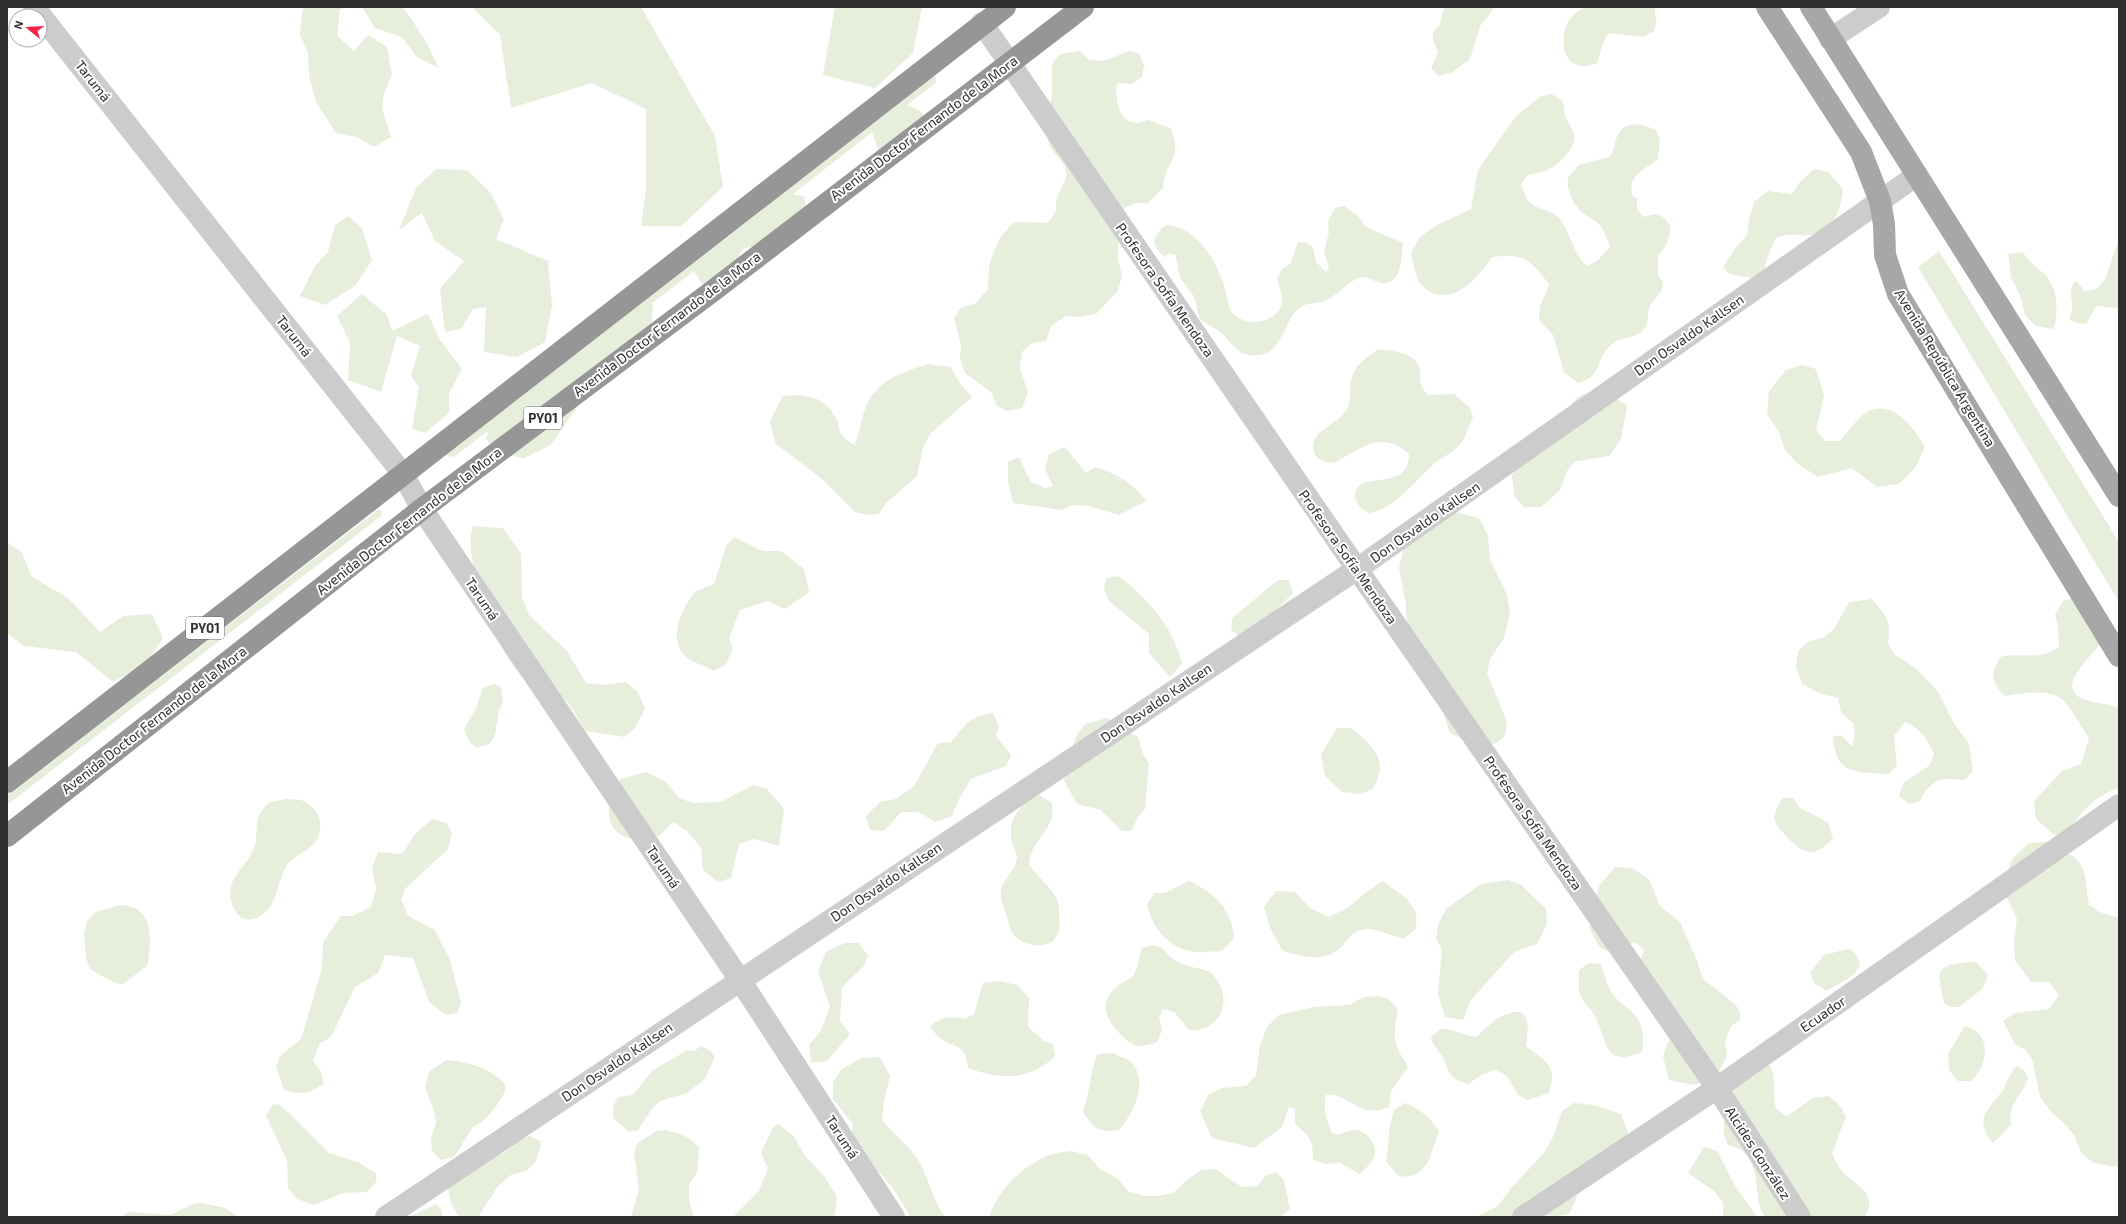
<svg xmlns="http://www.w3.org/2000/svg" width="2126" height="1224" font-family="'Exo 2',sans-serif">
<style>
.green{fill:#e7eedc}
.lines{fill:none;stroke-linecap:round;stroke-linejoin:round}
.minor{stroke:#ccc;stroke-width:22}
.major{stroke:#a7a7a7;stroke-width:22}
.highway{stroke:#969696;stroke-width:22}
.labels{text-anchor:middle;stroke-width:4;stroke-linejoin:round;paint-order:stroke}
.shield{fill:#fff;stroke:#6d6d6d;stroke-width:1}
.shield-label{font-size:13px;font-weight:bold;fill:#2f2f2f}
.street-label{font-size:14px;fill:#2f2f2f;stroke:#fff}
</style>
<rect width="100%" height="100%" fill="#fff"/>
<g class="green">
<path d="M304 7H353L340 9 337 36 354 51 368 35 387 47 392 75 384 94 382 108 391 137 374 147 356 137 336 133 316 102 309 76 308 53 300 35 302 12Z"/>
<path d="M362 7H403L425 40 439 68 417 57 402 37 375 28Z"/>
<path d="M472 7H641L715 136 723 187 681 226H641L646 189V109L592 83 511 108 500 35Z"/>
<path d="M835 7H922L913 53 875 88 823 75Z"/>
<path d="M1444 7H1493L1492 11 1480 26 1470 59 1451 73 1438 76 1431 68 1438 53 1433 40V32L1440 24Z"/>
<path d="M1597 7H1655L1656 24 1654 31 1643 37 1608 33 1603 43 1597 63C1559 80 1552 23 1582 9 1586 7 1593 8 1597 7Z"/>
<path d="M1080 51 1089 60 1104 61 1129 51 1139 53 1144 65 1142 77 1132 84 1117 83C1115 98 1118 122 1137 123 1141 123 1145 120 1149 120 1156 122 1163 126 1170 128 1185 159 1164 161 1163 188L1148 203H1136L1124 208 1118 244V260L1122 275 1118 291 1096 314 1080 317 1066 316 1051 326 1046 341 1032 343 1022 352 1020 368 1028 393 1022 408 1007 411 997 406 991 392 965 373 960 359 961 345 954 318 961 308 976 303 988 289 989 267 992 256 1001 236 1014 222 1048 223 1056 211V200L1067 175 1065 166 1050 147 1045 129 1052 96V64L1060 54Z"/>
<path d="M931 76 936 77V83L907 105 921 111 927 123 905 158 878 150 872 132 793 194 804 197 809 219 792 244H765L742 249 737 261 704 287 694 271 651 304 653 305 651 333 599 375 551 445 524 458 498 454 486 439 488 431 454 457 448 456 447 452Z"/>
<path d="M1551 94C1569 103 1561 104 1566 118 1568 124 1573 128 1574 134 1577 148 1557 167 1545 171 1533 176 1529 170 1521 185 1523 190 1525 195 1527 199 1535 210 1550 209 1559 218 1571 233 1573 254 1587 266L1597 261 1610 247C1607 239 1605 231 1599 224 1596 221 1590 218 1586 215 1574 207 1566 192 1568 177L1579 165 1609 157C1614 151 1614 146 1616 139 1624 119 1640 123 1656 130L1660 140 1658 159C1643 171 1628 174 1632 196L1637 198V208L1641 215 1646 217C1657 211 1663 215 1670 225 1670 239 1667 246 1658 256V276L1663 282C1662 298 1654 296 1649 308 1647 315 1649 323 1644 329 1635 340 1623 335 1612 344 1594 359 1604 376 1578 383L1564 372 1553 335 1539 320 1540 306 1549 285C1532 260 1524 253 1493 257 1487 263 1483 270 1477 276 1462 294 1437 305 1420 283 1415 275 1413 262 1411 253L1420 237 1435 226 1471 209 1478 170 1516 116 1540 97Z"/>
<path d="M436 169 467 170 491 193 504 219 496 239 548 261 552 305 545 342 517 357 484 352 486 307 473 309 461 329 445 332 440 289 464 261 435 241 422 213 399 230 416 188Z"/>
<path d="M1814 169 1828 172 1843 189C1841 210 1833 233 1808 235 1795 236 1787 232 1775 239L1765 264 1766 274 1759 279 1729 274 1723 267 1736 247 1747 235 1749 219 1754 202 1768 191 1792 194 1798 184Z"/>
<path d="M1344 206 1357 215 1366 227 1403 243C1401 256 1403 286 1381 283 1373 282 1368 274 1358 278 1348 282 1337 296 1326 300 1319 304 1310 302 1302 306 1285 315 1283 353 1260 355 1237 358 1235 345 1220 332 1214 327 1206 324 1200 319 1197 312 1197 304 1194 297 1189 288 1182 283 1179 273 1177 267 1178 261 1175 255L1169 253 1165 257C1150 245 1152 237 1166 225 1196 227 1215 258 1224 285 1227 293 1227 304 1231 311 1244 329 1279 324 1282 301 1283 295 1278 284 1277 278L1282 269 1290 264 1298 242H1306L1313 247 1316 262 1326 272 1329 267 1324 252 1329 232 1328 221 1335 208Z"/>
<path d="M348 216 362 228 372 260 355 286 325 305 300 296 315 266 328 252 335 225Z"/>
<path d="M2119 243V308L2096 306 2086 324 2075 323 2069 319C2070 316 2072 312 2072 309 2073 299 2067 290 2076 280L2084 291C2112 291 2107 259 2119 243Z"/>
<path d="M1939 251 2119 542V602L1918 267Z"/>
<path d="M2023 252C2028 261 2034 265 2042 272 2059 286 2058 309 2054 329L2036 326 2025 315 2020 295 2011 278 2008 254Z"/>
<path d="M362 294 387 315 392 331 428 314 440 340 462 369 449 393V413L425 433 412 429 419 387 411 376 420 346 397 336 381 392 348 380 350 343 337 316Z"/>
<path d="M1377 350C1388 349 1412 353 1418 364 1424 377 1415 384 1429 395L1454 394 1470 408 1473 417C1469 426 1466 436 1460 444 1454 452 1443 457 1435 463 1417 479 1393 511 1368 513L1359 507 1354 496C1355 494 1356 489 1358 487 1367 475 1410 488 1409 454 1380 429 1361 449 1334 463 1326 462 1316 460 1314 452 1308 430 1338 426 1347 409 1352 399 1349 392 1351 382 1353 366 1365 359 1377 350Z"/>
<path d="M928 364 951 367 961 385 972 397 930 434 923 447 917 476 886 503 879 514 869 515 855 512 822 479 775 443 770 421 783 396C808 393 826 397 837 420 839 424 839 428 840 432 842 437 850 442 854 445 860 434 860 423 864 412 874 381 900 373 928 364Z"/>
<path d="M1802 365 1816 369 1824 396 1816 430 1825 441H1840C1847 433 1861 413 1871 410 1896 402 1914 429 1925 447L1915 468 1899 484 1877 487 1852 468 1818 477 1798 464 1785 450 1779 432 1767 414 1769 391 1786 370Z"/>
<path d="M1601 388 1627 406 1621 439 1609 456 1574 462 1567 471 1560 490 1541 507H1524L1515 497 1512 476 1529 440 1564 415 1577 397Z"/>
<path d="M1065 447 1086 473 1095 467C1115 473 1134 483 1146 501L1119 515 1089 506 1073 505 1062 510 1013 503 1008 481V462L1019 457 1031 482 1045 488 1053 486 1045 469 1049 454Z"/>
<path d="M379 509 382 512 381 516 7 805V795Z"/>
<path d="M1448 510 1479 518 1488 536 1490 559 1507 594 1510 613 1504 638 1490 659 1487 673 1507 722 1505 735 1498 742 1479 749 1450 733 1444 715 1437 668 1407 630 1406 605 1399 568 1404 546Z"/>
<path d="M473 526 503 528 521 554 522 597 529 615 567 651 586 683 603 685 626 682 638 692 645 709 635 728 625 737 586 731C579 721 572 706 563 698 551 689 532 686 521 675 497 653 461 556 473 526Z"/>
<path d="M734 537 763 551H781L804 569 809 592 785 609 768 601 740 610 729 638 733 649 726 665 713 671C705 666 689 661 683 654 668 633 683 610 694 592L714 584 726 546Z"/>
<path d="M7 542 22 553 32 577 68 598 100 632 123 616 152 614 163 638 145 665 113 682 76 652 24 646 7 633Z"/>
<path d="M1118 576C1147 597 1173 627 1182 663L1170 677 1149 653V634L1109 601 1104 590 1106 578Z"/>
<path d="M1278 580H1289L1293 593 1271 615 1241 637 1231 630 1232 618Z"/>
<path d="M2075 598 2101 643C2091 657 2052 690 2086 700 2097 703 2109 704 2119 708V788C2090 797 2082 815 2063 835H2054L2036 819 2034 801 2062 771 2081 764 2089 738C2081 726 2073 711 2064 701 2049 687 2022 694 2005 696 1990 681 1991 675 2000 657 2021 652 2042 661 2059 647L2058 625 2055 615 2063 601Z"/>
<path d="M1872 599C1886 616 1892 620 1888 643L1894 654 1918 670 1939 693 1953 722 1969 744 1973 771 1965 780C1939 777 1931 779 1919 802L1909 804 1899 796 1904 782 1929 766 1934 754C1927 738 1921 729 1905 722L1894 736 1897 765 1889 774C1857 771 1836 777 1833 737L1841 735 1852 747 1855 734 1853 723 1841 712 1838 698 1819 693 1802 684 1796 667 1798 651 1808 642 1824 637 1834 629 1849 602Z"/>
<path d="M494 684 501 687 503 703 499 711 495 735 489 744 476 748 469 741 464 729 476 708 483 688Z"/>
<path d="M993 713 999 727 996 736 1011 755 1006 766 971 779 959 799 952 816 936 822 918 812H901L884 831 870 830 866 816 880 802 896 799 914 786 938 743 951 742C965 725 971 715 993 713Z"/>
<path d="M1107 718 1138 737 1143 754 1149 763 1145 809 1138 817 1131 831H1122L1101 810 1077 804 1064 780 1076 736 1085 724Z"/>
<path d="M1337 728H1351C1362 737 1380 750 1380 767 1380 774 1376 783 1373 789L1360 794 1342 792 1325 776 1321 754Z"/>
<path d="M646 772 666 782 679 798 693 803 721 802 753 785 767 789 784 809 779 846 754 839 739 844 731 878 718 882 703 870 701 848 688 832 673 822 660 835 640 842C633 839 623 837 617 832 601 816 612 795 620 779Z"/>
<path d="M1039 795 1051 802C1060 826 1030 840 1029 864 1037 878 1053 887 1058 902 1059 906 1059 911 1059 915 1059 922 1061 929 1057 935 1049 952 1018 946 1011 931 1009 926 1008 919 1006 913 1004 908 1000 899 1001 893 1001 880 1016 871 1017 857 1017 853 1013 847 1012 843 1007 820 1019 804 1039 795Z"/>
<path d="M1783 798H1793L1800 808 1828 822 1833 839C1814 857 1805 856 1788 838 1773 822 1769 819 1783 798Z"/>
<path d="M286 799C291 800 297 799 301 800 319 806 326 827 315 842 308 852 293 856 287 865 276 883 279 906 258 917 239 928 227 902 231 887 234 872 249 863 254 848 258 838 255 825 259 815 261 811 265 807 268 803Z"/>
<path d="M432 819 446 823 452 833 448 849 405 889 401 899 408 916 435 930 450 959 461 1003 457 1013 446 1015 429 1002 413 958 385 955 378 973 355 987 333 1033 328 1039 320 1043 313 1061 321 1072 324 1083C310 1094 301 1095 284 1090L276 1066 280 1056 300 1040 304 1030 322 968 323 942 341 916H352L371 907 376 889 372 868 378 852 399 854 404 852 414 835Z"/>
<path d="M2046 842C2063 849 2081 856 2085 876 2087 885 2087 895 2089 905L2102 913 2119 918V1165L2115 1167 2094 1163 2082 1154 2074 1135 2066 1125 2052 1113 2040 1097 2033 1062 2026 1050 2015 1044 2003 1021 2015 1013 2049 1009 2059 995 2049 982H2031L2015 960 2014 942 2017 919 2007 899 2004 879 2013 858 2029 843Z"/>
<path d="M1615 867 1632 868 1649 879 1660 906 1680 922 1696 958 1703 979 1735 1004 1740 1012V1020L1731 1026 1725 1041 1727 1055 1717 1076 1694 1085 1669 1080 1663 1056 1674 1026 1640 962 1644 950 1635 942 1612 953 1599 947 1589 927 1599 886Z"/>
<path d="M1508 880 1521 885 1546 909 1547 924 1537 944 1514 952 1470 1001 1463 1020 1445 1017 1438 994 1442 949 1436 939 1438 925 1446 909 1481 884Z"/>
<path d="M1189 881C1215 893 1232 909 1234 938 1230 942 1225 949 1220 951 1216 952 1211 951 1207 952 1176 955 1153 933 1147 904L1155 893H1165Z"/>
<path d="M1383 881 1407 899 1416 912V928L1404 939C1398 937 1371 928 1369 929 1350 931 1352 937 1340 948 1325 963 1299 957 1282 950L1270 928 1264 907 1276 891 1295 892 1310 908 1329 917 1347 908 1368 891Z"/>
<path d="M120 905C155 906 152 941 147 966L123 984 115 983 90 969 86 958 84 935 87 921 96 912Z"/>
<path d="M845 943H859L868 956 864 966 842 987 840 1021 850 1034 827 1061 811 1063 809 1045 820 1032 830 1007 818 971 826 952Z"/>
<path d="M1152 945 1163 948C1173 966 1193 966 1211 972 1216 979 1222 986 1223 994 1227 1015 1210 1033 1189 1030L1174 1012 1163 1009 1159 1017 1162 1030 1157 1042C1140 1048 1134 1048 1121 1035 1104 1018 1098 1001 1120 984 1124 982 1130 980 1133 976 1138 968 1139 958 1141 949Z"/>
<path d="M1848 949 1855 953 1860 962C1858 978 1839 982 1827 991L1814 983 1810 973 1824 955Z"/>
<path d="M1968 962H1976L1988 975 1982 989 1959 1007H1950L1944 1003 1939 978 1941 970 1949 965Z"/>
<path d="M1589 963 1601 964C1604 973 1607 985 1612 993 1617 1001 1624 1004 1630 1010 1643 1022 1645 1036 1642 1052 1607 1067 1608 1046 1597 1021 1594 1011 1584 1004 1580 995 1578 988 1579 977 1579 970Z"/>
<path d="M999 981 1017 985 1029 998 1028 1027 1044 1041 1053 1044 1055 1056C1030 1081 1000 1080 968 1068 965 1041 955 1050 940 1038 936 1035 933 1030 930 1026 944 1016 949 1016 965 1019L974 1014 983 983Z"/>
<path d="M1380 996 1388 999 1398 1009C1393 1037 1392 1042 1408 1067L1391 1091 1389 1107C1357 1120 1349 1092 1326 1095 1322 1109 1327 1122 1333 1134 1342 1136 1346 1130 1354 1130 1366 1130 1379 1145 1374 1157 1371 1164 1365 1169 1360 1174L1340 1163 1326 1164 1313 1160C1313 1140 1311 1137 1295 1124V1109L1289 1107 1282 1127 1254 1148 1212 1138 1200 1111 1209 1094 1223 1088 1246 1086 1256 1075 1260 1045 1267 1027 1279 1015 1314 1007 1350 1005 1363 997Z"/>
<path d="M1513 1012H1521L1526 1018 1528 1026 1526 1046C1546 1062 1558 1065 1549 1093L1528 1100 1518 1095 1507 1076 1496 1070 1483 1074 1468 1084C1448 1079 1450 1072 1442 1056 1438 1048 1432 1046 1431 1037 1434 1035 1438 1030 1442 1029 1448 1027 1466 1036 1476 1037L1496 1019Z"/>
<path d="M1965 1026C1992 1032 1989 1065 1971 1081H1958L1949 1070 1948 1054Z"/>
<path d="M701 1046 711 1051 715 1057 704 1080 687 1093 660 1101 653 1107 638 1130 629 1132 613 1118V1107L618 1097 633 1095 652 1071 686 1051H694Z"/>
<path d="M1113 1053C1118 1056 1128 1058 1132 1063 1149 1083 1133 1114 1119 1130 1099 1133 1094 1129 1083 1112 1090 1093 1090 1073 1097 1054Z"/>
<path d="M1754 1054C1784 1068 1769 1083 1776 1109L1787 1116 1813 1098 1829 1096 1841 1107 1846 1117 1832 1153C1835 1159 1837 1165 1841 1170 1852 1185 1880 1190 1865 1217H1765C1752 1201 1763 1173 1745 1153 1741 1149 1733 1147 1728 1145L1723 1132 1725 1116 1741 1057Z"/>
<path d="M880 1057 890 1076 884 1101 882 1120C894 1134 909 1146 919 1161 929 1179 933 1201 945 1217H911L893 1188 880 1173 850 1150 853 1124 833 1099V1082L841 1070 861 1058Z"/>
<path d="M446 1060C466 1061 492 1069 505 1084V1092L495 1108 482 1122 473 1127 454 1157 441 1160 432 1151 431 1139 436 1123 434 1111 425 1088 429 1072Z"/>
<path d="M2017 1066 2025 1071 2028 1078C2022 1099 2008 1099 2011 1125L1993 1143C1973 1118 1988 1111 2003 1090 2008 1082 2009 1073 2017 1066Z"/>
<path d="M1405 1103C1421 1109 1429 1117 1439 1131 1430 1153 1429 1181 1398 1176L1386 1161 1390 1125 1394 1110Z"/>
<path d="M1574 1103 1594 1105 1621 1114 1632 1143 1584 1170 1575 1202 1569 1214 1556 1216 1543 1215 1541 1217H1476L1498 1206 1512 1187 1543 1154 1553 1137 1562 1111Z"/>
<path d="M273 1104 280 1105 290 1114 329 1153 358 1162 376 1173V1182L367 1192 343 1193 314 1205 297 1199 288 1188 287 1161 266 1115Z"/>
<path d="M778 1124 794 1136 805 1156 824 1176 837 1197 835 1215 832 1217H733L759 1191 768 1168 761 1153 773 1127Z"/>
<path d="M665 1130C679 1133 690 1136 699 1148L697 1173 689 1185V1201L694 1217H631L639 1190 634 1153 637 1144 656 1131Z"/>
<path d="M529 1136 540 1141 541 1146 535 1163 526 1171 511 1175 498 1186 478 1217H462L457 1214 451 1203 448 1189 456 1162 492 1153 499 1155 505 1152 517 1141Z"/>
<path d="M1704 1147 1717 1151 1737 1189 1757 1217H1723V1203L1715 1192 1688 1173Z"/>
<path d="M1071 1151 1088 1155 1100 1169 1118 1179 1129 1192 1145 1196H1158L1173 1193 1187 1180 1201 1170 1215 1169 1242 1187 1258 1186 1265 1176 1276 1172 1284 1180 1290 1209 1280 1217H989C998 1190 1021 1167 1047 1156 1054 1153 1063 1152 1071 1151Z"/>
<path d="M202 1203 225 1208 238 1217H122L128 1212 170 1215 193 1204Z"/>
<path d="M436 1204 441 1209 443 1217H409Z"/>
</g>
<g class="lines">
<g class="minor">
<path d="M34 7 403 474 422 509 740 980 894 1217"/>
<path d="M982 23 1357 569 1717 1088 1800 1217"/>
<path d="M1830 39 1879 7"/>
<path d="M386 1217 1357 569 1917 175"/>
<path d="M1523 1217 1717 1088 2119 805"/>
</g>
<g class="major">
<path d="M1767 7 1861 152 1880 201 1884 224 1885 255 1898 294 2119 656"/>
<path d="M1811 7 2119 496"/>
</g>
<g class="highway">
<path d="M7 782 1005 7"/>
<path d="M7 836 422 509 710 293 1083 7"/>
</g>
</g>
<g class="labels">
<g class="shield">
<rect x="524" y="407" width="38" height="22" rx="3"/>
<rect x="186" y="617" width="38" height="22" rx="3"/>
</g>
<g class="shield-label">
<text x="543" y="423">PY01</text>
<text x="205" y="633">PY01</text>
</g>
<g class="street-label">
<text transform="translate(93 81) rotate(52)" y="5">Tarumá</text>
<text transform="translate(924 128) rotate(-37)" y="5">Avenida Doctor Fernando de la Mora</text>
<text transform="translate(1165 290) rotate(55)" y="5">Profesora Sofía Mendoza</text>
<text transform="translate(667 324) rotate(-37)" y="5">Avenida Doctor Fernando de la Mora</text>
<text transform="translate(1689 335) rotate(-35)" y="5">Don Osvaldo Kallsen</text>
<text transform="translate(294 336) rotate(52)" y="5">Tarumá</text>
<text transform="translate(1945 368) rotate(59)" y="5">Avenida República Argentina</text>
<text transform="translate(409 521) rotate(-38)" y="5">Avenida Doctor Fernando de la Mora</text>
<text transform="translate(1425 522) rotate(-35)" y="5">Don Osvaldo Kallsen</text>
<text transform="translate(1348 557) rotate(55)" y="5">Profesora Sofía Mendoza</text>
<text transform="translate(482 599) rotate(56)" y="5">Tarumá</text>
<text transform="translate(1156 703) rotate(-34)" y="5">Don Osvaldo Kallsen</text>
<text transform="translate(154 720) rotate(-38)" y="5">Avenida Doctor Fernando de la Mora</text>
<text transform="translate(1533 823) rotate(55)" y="5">Profesora Sofía Mendoza</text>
<text transform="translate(663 867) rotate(56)" y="5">Tarumá</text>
<text transform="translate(886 882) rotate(-34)" y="5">Don Osvaldo Kallsen</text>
<text transform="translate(1823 1014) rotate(-35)" y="5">Ecuador</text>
<text transform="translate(617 1062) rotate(-34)" y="5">Don Osvaldo Kallsen</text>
<text transform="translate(842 1137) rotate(57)" y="5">Tarumá</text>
<text transform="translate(1758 1153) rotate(57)" y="5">Alcides González</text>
</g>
</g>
<rect width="2126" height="1224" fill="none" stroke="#2f2f2f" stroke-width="16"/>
<g transform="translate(28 28) rotate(288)"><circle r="19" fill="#ffffff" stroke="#acacac"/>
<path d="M0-3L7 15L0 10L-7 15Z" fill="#f42349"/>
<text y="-6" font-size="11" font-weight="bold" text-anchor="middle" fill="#2f2f2f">N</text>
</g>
</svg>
